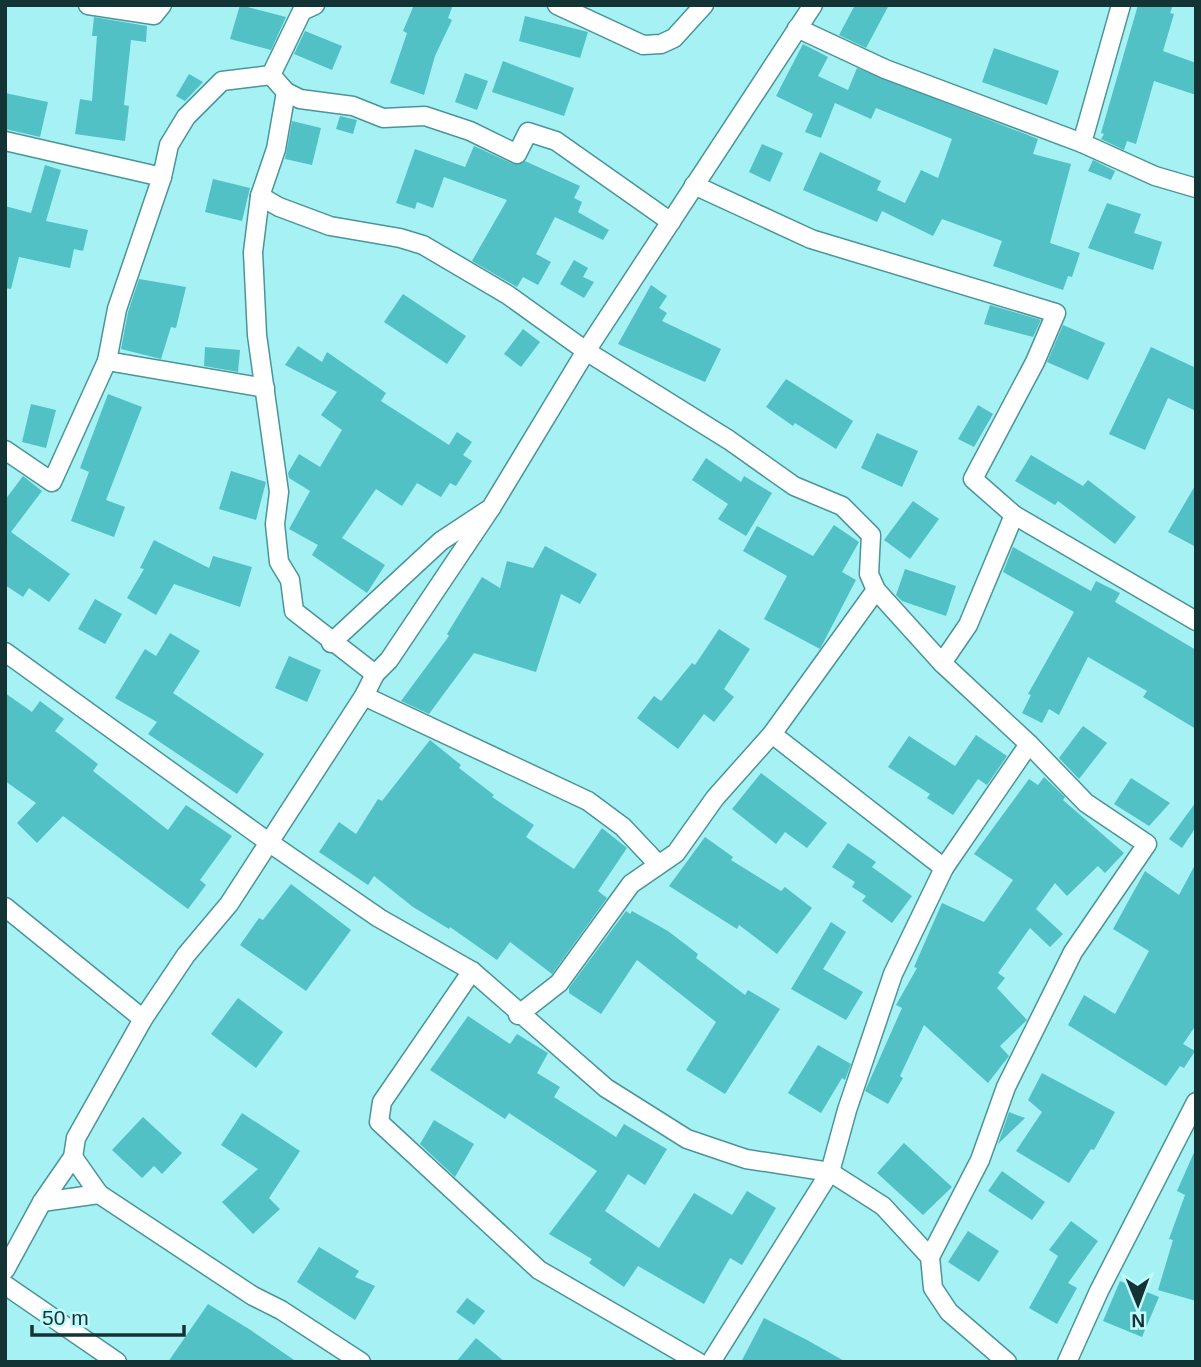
<svg xmlns="http://www.w3.org/2000/svg" width="1201" height="1367" font-family="Arial,sans-serif">
<style>
.building{fill:#51c1c6}
.lines{fill:none;stroke-linecap:round;stroke-linejoin:round}
.minor-casing{stroke:#4a9599;stroke-width:21}
.minor{stroke:#fff;stroke-width:18}
</style>
<rect width="100%" height="100%" fill="#a5f1f4"/>
<g class="building">
<path d="M240 5 286 17 271 50 230 39Z"/>
<path d="M414 5H453L448 18 452 20 435 56 424 95 390 83 407 33 403 31Z"/>
<path d="M855 5H889L866 48 839 35Z"/>
<path d="M1138 5H1173L1170 13 1174 14 1163 51 1196 63V95L1154 81 1136 144 1127 141 1124 150 1101 139 1104 134 1101 133Z"/>
<path d="M525 16 588 32 580 58 519 41Z"/>
<path d="M94 17 147 26 146 42 131 40 124 105 129 106 125 141 75 134 80 99 92 101 97 36H92Z"/>
<path d="M305 31 342 46 332 70 294 54Z"/>
<path d="M803 44 828 57 818 76 848 90 857 68 1038 139 1033 154 1071 164 1050 243 1080 253 1072 277 1068 276 1063 290 993 266 1002 241 942 219 933 236 882 211 877 222 803 190 820 152 881 181 877 190 905 203 921 170 938 178 952 139 876 108 871 119 835 103 821 138 805 132 813 114 776 96Z"/>
<path d="M994 48 1059 71 1047 105 982 82Z"/>
<path d="M503 61 574 88 564 116 492 92Z"/>
<path d="M465 73 488 81 477 110 455 102Z"/>
<path d="M189 74 203 82 185 101 176 96Z"/>
<path d="M5 93 48 102 40 137 5 129Z"/>
<path d="M340 116 357 120 353 134 336 129Z"/>
<path d="M292 121 321 128 312 165 285 159Z"/>
<path d="M762 144 783 153 770 182 749 172Z"/>
<path d="M474 146 513 164 525 161 580 186 574 198 582 202 578 212 609 230 603 240 555 217 536 254 551 262 538 285 523 277 517 287 472 261 507 200 444 177 433 208 417 202 415 209 396 203 415 149 465 167Z"/>
<path d="M1093 160 1115 171 1111 180 1088 171Z"/>
<path d="M45 165 61 170 46 221 88 230 83 251 74 249 70 268 19 257 11 289 5 288V206L31 213Z"/>
<path d="M213 179 250 188 242 221 205 212Z"/>
<path d="M1107 203 1141 214 1134 233 1162 242 1153 270 1088 248Z"/>
<path d="M574 260 588 268 583 277 594 282 584 298 560 284Z"/>
<path d="M139 279 186 287 176 328 171 327 161 359 121 349 128 312Z"/>
<path d="M651 285 667 296 659 308 667 313 662 321 721 349 705 382 618 344Z"/>
<path d="M403 294 466 336 447 364 384 322Z"/>
<path d="M990 305 1041 320 1033 337 984 324Z"/>
<path d="M1063 325 1105 343 1088 380 1047 362Z"/>
<path d="M523 329 540 342 521 367 504 354Z"/>
<path d="M298 346 322 362 327 352 386 393 381 401 449 445 457 432 472 442 463 455 472 461 456 486 450 483 441 497 417 483 402 506 376 489 342 538 385 565 367 593 312 555 318 545 289 529 310 491 289 478 288 473 299 454 320 467 342 430 321 415 337 392 285 365Z"/>
<path d="M205 347 240 350 238 372 204 366Z"/>
<path d="M1151 347 1196 368V411L1168 398 1145 450 1109 434Z"/>
<path d="M786 379 853 421 836 449 795 423 793 426 766 407Z"/>
<path d="M108 394 142 407 106 500 125 507 114 537 71 521 89 472 80 468Z"/>
<path d="M31 404 56 410 46 448 22 442Z"/>
<path d="M978 405 993 414 974 447 958 439Z"/>
<path d="M877 433 918 451 902 487 861 468Z"/>
<path d="M1031 455 1083 486 1088 480 1136 517 1115 544 1058 501 1055 505 1015 481Z"/>
<path d="M706 458 741 482 744 476 772 493 746 536 718 519 728 504 692 480Z"/>
<path d="M231 471 266 482 256 520 219 509Z"/>
<path d="M23 476 42 491 11 532 70 574 49 602 29 588 23 597 5 585V500Z"/>
<path d="M1196 484V547L1168 532Z"/>
<path d="M913 501 939 519 910 559 884 540Z"/>
<path d="M834 525 859 542 842 572 856 580 820 649 764 619 787 576 743 551 757 526 813 556Z"/>
<path d="M154 540 209 568 213 556 252 567 240 607 174 584 156 615 127 598 144 569 140 568Z"/>
<path d="M545 546 597 574 580 604 561 594 536 672 474 653 429 714 401 701 449 636 447 634 482 577 500 588 507 561 533 568Z"/>
<path d="M1013 547 1091 591 1096 581 1120 593 1115 602 1196 650V729L1143 697 1147 691 1088 657 1059 715 1049 709 1042 723 1022 713 1031 695 1028 694 1074 612 1003 572Z"/>
<path d="M905 569 956 586 946 616 902 601 896 595Z"/>
<path d="M95 599 122 614 105 644 78 629Z"/>
<path d="M719 629 750 649 724 689 734 697 714 722 704 714 678 749 637 718 654 696 661 701 692 663 695 665Z"/>
<path d="M170 633 200 651 173 693 264 754 237 794 148 734 157 722 115 698 145 649 156 656Z"/>
<path d="M289 656 321 670 307 702 275 688Z"/>
<path d="M5 693 32 712 40 701 64 719 55 731 98 764 93 771 168 830 186 805 232 836 200 880 206 885 188 909 63 816 37 843 17 823 36 803 5 781Z"/>
<path d="M1083 726 1107 743 1079 779 1059 758Z"/>
<path d="M976 735 1007 756 987 785 978 779 953 815 927 798 930 794 888 767 909 736 955 766Z"/>
<path d="M430 740 461 765 459 768 494 795 492 797 534 825 526 837 574 869 602 828 627 848 598 891 607 898 552 974 510 942 497 960 450 927 449 929 413 907 374 876 368 885 319 852 339 822 356 834 378 799 382 801Z"/>
<path d="M761 773 827 823 807 848 785 832 776 844 732 809Z"/>
<path d="M1044 777 1065 797 1063 800 1124 853 1105 873 1098 866 1067 896 1055 883 1036 909 1063 934 1050 947 1030 928 998 973 1005 978 997 988 1027 1020 1000 1046 1009 1056 988 1083 924 1025 900 1076 903 1078 888 1104 865 1091 902 1008 896 1005 917 968 914 967 942 903 984 922 1013 880 974 854 1029 779 1038 785Z"/>
<path d="M1131 778 1170 803 1149 826 1114 804Z"/>
<path d="M1196 802V827L1182 848 1169 839Z"/>
<path d="M705 837 733 857 731 860 781 891 785 887 812 908 777 954 739 925 737 929 669 886Z"/>
<path d="M848 843 876 862 872 867 912 896 892 923 862 901 866 896 852 887 855 882 832 867Z"/>
<path d="M1196 863V1025L1183 1044 1195 1051 1184 1068 1180 1066 1166 1086 1068 1025 1084 995 1115 1014 1149 951 1113 929 1145 871 1179 895Z"/>
<path d="M291 884 351 930 306 991 240 945 259 918 263 920Z"/>
<path d="M626 911 630 914 632 911 668 931 698 954 696 958 745 995 748 990 780 1009 725 1094 686 1070 716 1022 637 960 601 1014 569 993V988Z"/>
<path d="M831 922 846 932 823 969 863 992 846 1020 791 989Z"/>
<path d="M238 998 283 1032 256 1068 211 1034Z"/>
<path d="M468 1016 510 1044 517 1034 548 1053 537 1073 560 1087 554 1097 616 1137 624 1124 667 1149 645 1185 628 1174 605 1211 659 1248 694 1193 732 1215 747 1191 776 1208 742 1265 730 1258 704 1304 638 1266 624 1287 589 1263 592 1259 549 1234 597 1171 509 1113 505 1119 430 1070Z"/>
<path d="M818 1045 851 1064 845 1080 842 1078 821 1113 788 1093Z"/>
<path d="M1042 1073 1115 1112 1094 1150 1091 1149 1069 1183 1016 1151 1042 1112 1028 1100Z"/>
<path d="M1009 1112 1025 1118 998 1144Z"/>
<path d="M242 1113 300 1151 269 1198 280 1209 253 1234 222 1202 258 1169 221 1145Z"/>
<path d="M143 1117 182 1153 162 1174 154 1166 142 1178 112 1150Z"/>
<path d="M434 1120 474 1144 455 1177 420 1144Z"/>
<path d="M904 1143 952 1187 923 1215 877 1173Z"/>
<path d="M1196 1148V1301L1158 1290 1173 1240 1169 1239 1185 1195 1177 1191Z"/>
<path d="M1002 1171 1045 1202 1032 1220 988 1191Z"/>
<path d="M1071 1221 1098 1241 1068 1283 1077 1288 1057 1324 1029 1308 1058 1256 1049 1250Z"/>
<path d="M968 1231 999 1251 979 1282 948 1262Z"/>
<path d="M319 1247 359 1271 355 1277 375 1286 355 1320 297 1282Z"/>
<path d="M1120 1281 1159 1297 1142 1337 1103 1321Z"/>
<path d="M467 1298 485 1311 474 1325 456 1312Z"/>
<path d="M208 1304 249 1329 297 1362H168Z"/>
<path d="M764 1318 807 1340 846 1362H741Z"/>
<path d="M476 1338 505 1362H456Z"/>
</g>
<g class="lines">
<g class="minor-casing">
<g id="minor">
<path d="M88 5 154 15 162 5"/>
<path d="M315 5 302 11 271 75 286 92 276 149 260 196 253 252 257 335 279 492 275 524 279 562 290 580 294 611 375 674"/>
<path d="M557 5 643 45 661 44 674 38 704 5"/>
<path d="M797 28 885 69 1082 143 1155 176 1196 188"/>
<path d="M286 92 300 99 353 106 383 118 425 116 470 131 517 154 528 132 556 141 671 222"/>
<path d="M5 141 162 177"/>
<path d="M1082 143 1121 5"/>
<path d="M694 185 811 239 1056 313 1035 362 973 479 1014 515 1196 621"/>
<path d="M260 196 279 207 330 226 400 238 423 245 508 295 586 351 729 440 794 486 842 506 871 535 869 574 876 590 942 663 1029 744 1086 803 1147 844 1073 952 1006 1087 980 1160 930 1257"/>
<path d="M107 361 117 309 162 177 169 145 186 117 222 81 271 75"/>
<path d="M5 450 52 482 107 361 265 388"/>
<path d="M331 643 441 541 491 508 586 351 813 5"/>
<path d="M5 652 267 841 379 918 472 971 606 1088 687 1139 746 1159 830 1172 883 1206 930 1257 933 1288 949 1312 1007 1362"/>
<path d="M942 663 968 625 1014 515"/>
<path d="M364 696 588 801 623 827 657 863"/>
<path d="M944 868 1029 744"/>
<path d="M5 907 143 1019"/>
<path d="M472 971 382 1102 379 1122 539 1270 698 1362"/>
<path d="M518 1015 559 983 631 884 676 853 715 798 772 734 876 590"/>
<path d="M73 1157 99 1194 253 1296 281 1310 361 1362"/>
<path d="M42 1202 99 1194"/>
<path d="M5 1270 42 1202 73 1157 76 1138 143 1019 186 955 229 904 364 696 375 674 389 660 491 508"/>
<path d="M5 1285 117 1362"/>
<path d="M711 1362 830 1172 847 1110 893 974 944 868 772 734"/>
<path d="M1067 1362 1099 1291 1196 1102"/>
</g>
</g>
<use href="#minor" class="minor"/>
</g>
<rect width="1201" height="1367" fill="none" stroke="#143335" stroke-width="14"/>
<g transform="translate(1138 1304) rotate(179)" stroke="#c0fbfe" stroke-width="5" paint-order="stroke">
<path d="M0-5L12 26L0 18L-12 26Z" fill="#143335"/>
<text y="-10" font-size="19" font-weight="bold" text-anchor="middle" fill="#143335">N</text>
</g>
<path d="M32 1325v10h152v-10" fill="none" stroke="#143335" stroke-width="3.5"/>
<text x="42" y="1325" font-size="21" fill="#143335" stroke="#c0fbfe" stroke-width="5" paint-order="stroke">50 m</text>
</svg>
